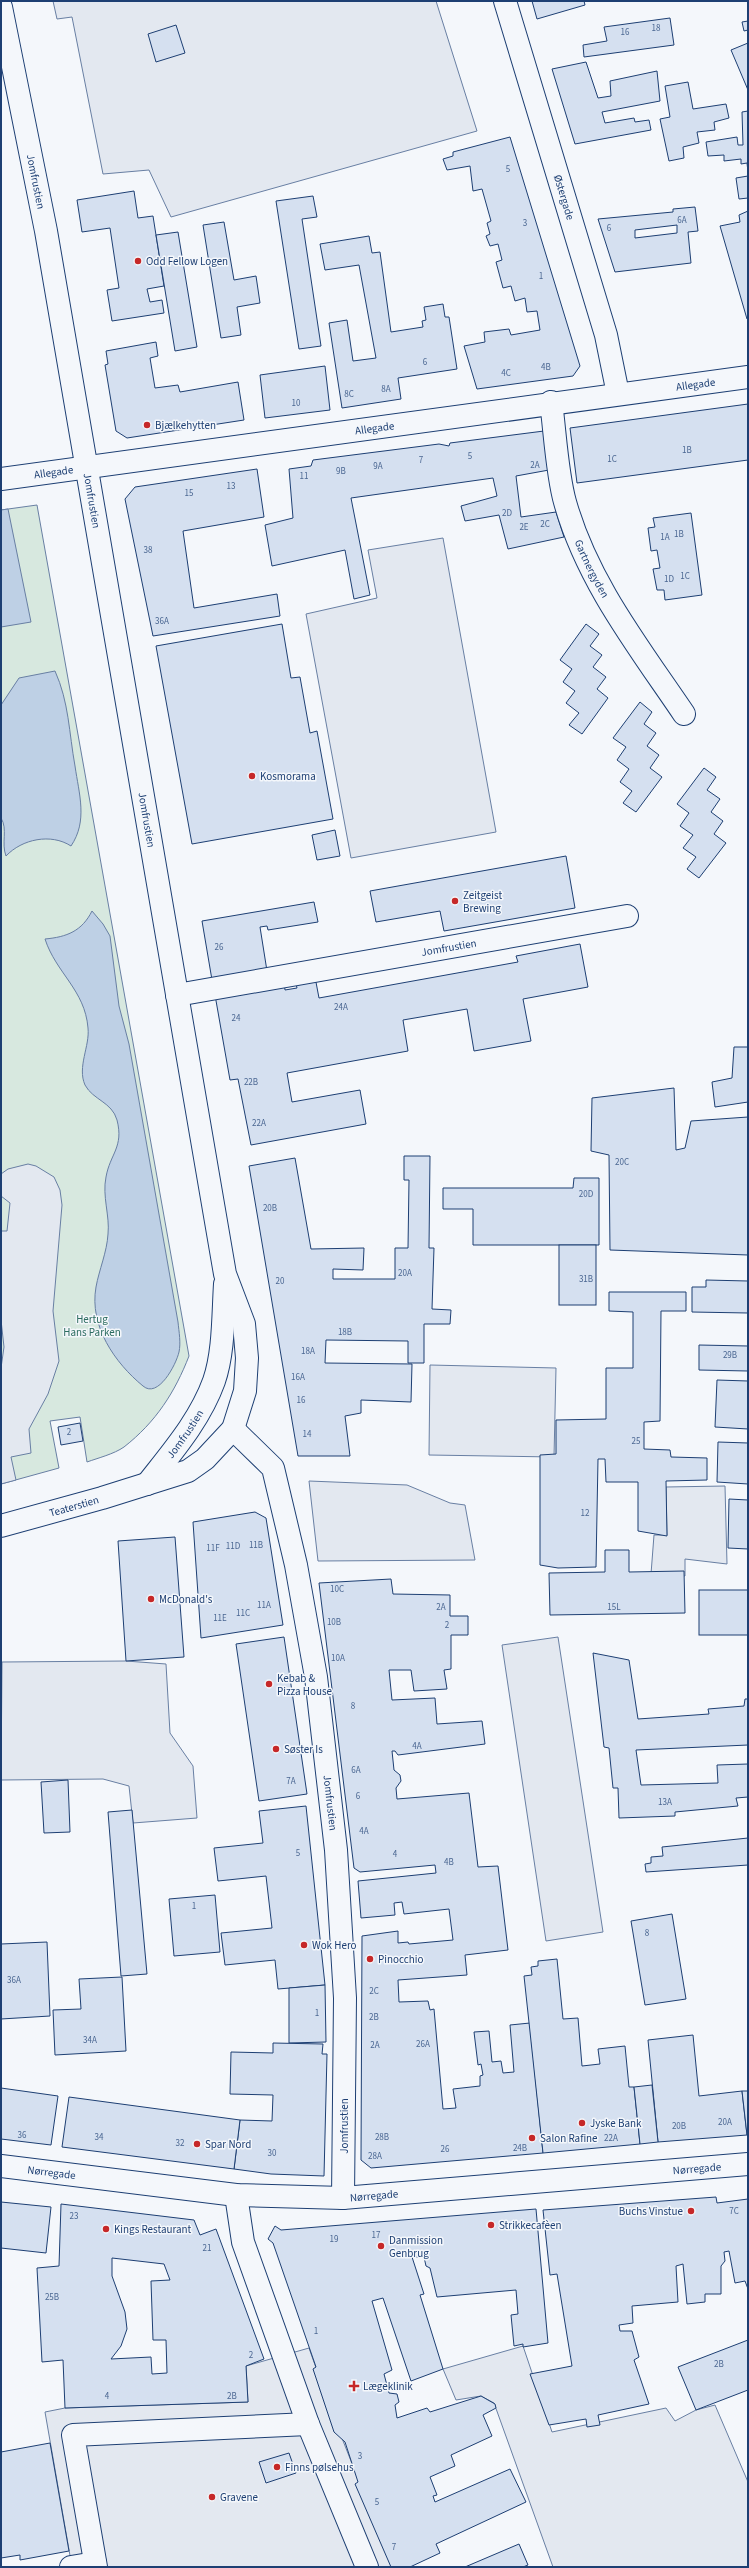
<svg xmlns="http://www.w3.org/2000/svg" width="749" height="2568" font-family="'Source Sans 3',sans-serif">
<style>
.green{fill:#d7e8df;stroke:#687fa3}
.parking{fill:#e3e8f0;stroke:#687fa3}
.water{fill:#bed0e5;stroke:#687fa3}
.building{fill:#d5e0f0;stroke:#1d3f73;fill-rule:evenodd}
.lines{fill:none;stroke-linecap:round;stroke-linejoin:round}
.minor-casing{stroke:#1d3f73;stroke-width:24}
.minor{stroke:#f4f7fb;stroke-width:22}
.poi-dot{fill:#c62828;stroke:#f4f7fb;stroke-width:1.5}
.labels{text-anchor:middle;stroke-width:3;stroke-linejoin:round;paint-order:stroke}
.number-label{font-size:9px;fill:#4b6792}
.street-label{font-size:11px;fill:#1d3f73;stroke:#f4f7fb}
.poi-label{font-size:11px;fill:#1d3f73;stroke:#f4f7fb;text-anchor:start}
.park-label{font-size:11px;fill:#2c6c60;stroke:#f4f7fb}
</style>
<rect width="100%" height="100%" fill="#f4f7fb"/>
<path class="green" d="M37 505 189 1356C175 1392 156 1422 124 1447 114 1454 98 1458 87 1462L80 1417 50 1421 59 1468 1 1484V510Z"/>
<g class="parking">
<path d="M53 1H436L477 131 171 217 149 170 103 174 72 17 57 19Z"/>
<path d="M443 538 496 832 351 858 306 614 377 598 368 550Z"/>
<path d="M28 1164 36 1166 54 1177 60 1190 62 1205 53 1311 59 1361 48 1394 29 1429 31 1453 11 1457 16 1480 1 1484V1368L4 1347 1 1320V1231H7L10 1203 1 1196V1174L8 1169Z"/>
<path d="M430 1365 556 1368 554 1457 429 1455Z"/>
<path d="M309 1481 407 1485 450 1503 465 1505 475 1560 318 1561Z"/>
<path d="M725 1486 727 1564 685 1559V1576L651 1574 654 1535H667L666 1487Z"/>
<path d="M558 1637 603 1932 546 1941 502 1645Z"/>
<path d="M126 1661 166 1664 170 1733 193 1766 197 1818 133 1823 129 1786 103 1779 1 1780 2 1662Z"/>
<path d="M523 2346 552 2432 666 2408 675 2421 696 2410 715 2405 748 2482V2567H553L494 2403 481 2396 456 2400 443 2369Z"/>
<path d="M309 2348 332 2413 393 2567H72L45 2412 65 2408 248 2402 246 2366Z"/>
</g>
<g class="water">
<path d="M8 509 31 622 1 627V510Z"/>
<path d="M55 671C69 702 69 733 75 766 79 794 88 821 71 846 51 833 22 839 6 856 1 843 8 829 1 818V705L19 678Z"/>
<path d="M92 911 103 924 110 936 119 1006 129 1044 178 1322C179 1332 181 1343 179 1352 176 1365 158 1399 143 1386 115 1363 89 1326 96 1287 99 1270 107 1252 108 1234 110 1216 102 1196 106 1177 110 1154 124 1147 117 1120 112 1102 93 1100 85 1085 77 1067 90 1046 88 1028 85 990 56 973 45 939 67 937 82 931 92 911Z"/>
</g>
<g class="building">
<path d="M532 1H584L585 5 537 19Z"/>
<path d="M670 18 674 45 584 57 583 45 607 41 604 27Z"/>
<path d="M748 21V30L744 31 742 22Z"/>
<path d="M176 25 185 53 156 62 148 34Z"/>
<path d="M748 43V90L731 50Z"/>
<path d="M586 62 598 98 611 96 610 81 657 71 660 101 602 112 605 123 634 118 635 122 649 120 651 130 575 144 552 69Z"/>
<path d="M688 82 693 109 726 104 729 118 714 122 715 130 697 132 699 143 683 147 684 158 669 161 660 119 670 117 665 86Z"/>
<path d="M748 111V172L747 163 741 164V159L724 161V155L708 156 706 142 737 137 738 145H743L742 112Z"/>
<path d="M510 137 580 366 573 376 477 389 464 346 485 342 484 332 509 329 511 335 540 330 537 311 527 312 525 298 515 301 511 286 503 288 496 262 502 260 498 244 490 246 486 236 490 234 487 223 491 221 482 189 473 191 470 166 447 170 443 159 453 156V152Z"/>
<path d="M748 176V198L739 199 736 178Z"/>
<path d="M134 191 138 218 153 216 164 286 147 289 150 302 162 300 164 313 112 321 107 290 119 288 110 228 82 232 77 200Z"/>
<path d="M313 196 317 217 302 219 321 346 299 349 276 201Z"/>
<path d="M695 207 698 231 688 232 691 263 615 272 598 219 673 212V209ZM677 225V233L635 238V230Z"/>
<path d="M748 211V318L747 319 720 226 740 222 739 215Z"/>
<path d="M224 222 234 280 256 276 260 303 237 307 241 335 221 338 203 225Z"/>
<path d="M178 232 197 347 175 351 156 235Z"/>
<path d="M369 236 372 253 380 252 391 332 423 327 422 321 426 320 424 307 443 304 445 317H449L457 369 398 378 401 399 342 408 329 323 347 320 353 361 376 358 359 265 325 270 320 244Z"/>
<path d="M156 342 158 356 150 358 155 388 178 385 180 392 238 382 244 420 127 438 116 431 105 365 108 364 106 351Z"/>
<path d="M325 366 330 410 265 418 260 375Z"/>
<path d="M748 404V460L577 483 570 428Z"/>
<path d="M544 431 549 470 516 476 521 517 556 512 564 537 508 549 499 515 465 521 461 506 497 496 493 478 351 498 370 595 354 599 345 550 272 566 265 525 293 518 289 469 311 466 313 460 439 444 449 446 450 443Z"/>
<path d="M257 469 264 517 183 531 194 608 277 594 280 616 153 636 125 499 135 487Z"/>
<path d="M691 513 702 595 665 600 664 590H657L653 569 660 568 657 550 651 551 648 528 655 527 653 518Z"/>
<path d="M282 624 291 678 300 677 310 733 317 731 333 819 192 844 156 646Z"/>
<path d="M586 624 599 634 590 646 602 655 593 667 606 677 597 689 608 698 582 734 569 725 579 713 566 703 575 691 563 682 572 669 560 660Z"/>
<path d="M640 702 652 712 644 724 656 733 647 746 659 755 650 768 662 777 636 812 623 803 632 791 620 782 629 769 617 760 626 747 613 738Z"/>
<path d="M704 768 716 777 707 790 720 799 711 812 723 821 714 834 726 843 699 878 687 869 696 857 683 848 693 835 680 826 689 813 677 804Z"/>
<path d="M335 830 340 856 317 860 312 835Z"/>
<path d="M566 856 575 908 444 931 440 911 376 922 370 891Z"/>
<path d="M314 902 318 922 268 930 267 926 260 927 267 971 212 980 202 921Z"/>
<path d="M580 944 588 987 523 999 531 1041 474 1051 467 1009 403 1020 408 1051 287 1073 292 1102 360 1090 366 1124 251 1145 238 1079 230 1080 215 995 284 982 285 990 297 988 295 980 315 977 319 998 518 962 516 956Z"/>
<path d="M734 1047H748V1102L715 1107 712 1082 732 1078Z"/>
<path d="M674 1088 676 1150 685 1148 691 1121 748 1117V1255L610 1250 609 1155 591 1151 592 1098Z"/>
<path d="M404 1156H430L429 1248H434L432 1309 451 1310 450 1324H424V1363H408V1341L326 1340 325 1363 412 1364 411 1402 361 1400V1413L345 1416 350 1456H298L249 1166 295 1158 311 1249 364 1248 363 1270 333 1269V1279H395V1248H408L409 1180H404Z"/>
<path d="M574 1178H599V1245H473V1209H443V1188H573Z"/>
<rect x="559" y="1245" width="37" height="60"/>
<path d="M706 1280 748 1281V1313L692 1312V1287H706Z"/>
<path d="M609 1292H686V1311H661L660 1421 644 1422V1449L670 1450 671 1457 707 1458V1480L666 1481 667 1536 638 1531V1482H606L605 1459H598L596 1567 558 1568 540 1565V1455L556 1454V1420L606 1419V1368H633V1312L609 1311Z"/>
<path d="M699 1345 748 1346V1371L699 1370Z"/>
<path d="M717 1380 748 1381V1429L715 1427Z"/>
<path d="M80 1423 83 1441 61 1445 58 1427Z"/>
<path d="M718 1442 748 1443V1484L717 1482Z"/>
<path d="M729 1499 748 1500V1549L728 1548Z"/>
<path d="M255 1512 266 1518 283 1625 201 1638 193 1522Z"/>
<path d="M175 1537 184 1657 126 1661 118 1541Z"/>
<path d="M605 1550H629V1572L684 1571 685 1613 550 1615 549 1573 605 1572Z"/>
<path d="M391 1579 393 1594 450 1595V1616H468V1635H451V1669L444 1670 447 1689 414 1691 411 1670H389L392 1700 435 1698 437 1724 482 1721 485 1744 398 1755 395 1751H392L394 1770 400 1775 401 1781 396 1788 397 1799 469 1793 478 1867 498 1866 508 1950 465 1955 467 1975 398 1980 399 2002 428 2001 430 2010 434 2009 443 2109 456 2108 453 2089 480 2086V2076L483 2075 481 2064 478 2065 474 2032 489 2031 492 2062 501 2061 503 2073 514 2072 510 2025 530 2023 543 2153 371 2168 361 2160 362 1936 398 1931V1943L408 1942 409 1944 453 1940 449 1909 404 1914 402 1902 394 1903 395 1915 361 1918 358 1881 436 1873 435 1865 360 1872 354 1868 319 1583Z"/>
<rect x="699" y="1590" width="49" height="45"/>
<path d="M284 1637 307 1794 259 1801 236 1644Z"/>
<path d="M593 1653 629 1660 638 1719 709 1714 708 1709 744 1706 745 1699H748V1745L636 1750 641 1785 718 1783 717 1765 748 1764V1797L736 1798 738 1806 675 1812V1816L619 1818 618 1788H613L609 1748 604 1747Z"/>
<path d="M68 1780 70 1832 44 1833 41 1782Z"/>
<path d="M306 1806 325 1985 278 1989 275 1960 225 1965 221 1933 272 1928 266 1876 218 1881 214 1848 263 1843 259 1811Z"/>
<path d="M132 1810 147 1974 121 1976 108 1812Z"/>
<path d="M748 1838V1865L646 1872 645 1864 651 1863V1857L663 1856 662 1847Z"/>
<path d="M215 1895 220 1952 174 1956 169 1899Z"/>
<path d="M672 1914 686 1999 645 2005 631 1921Z"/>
<path d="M47 1942 50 2016 1 2019V1944Z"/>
<path d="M557 1959 563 2019 578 2018 582 2066 600 2064 598 2049 625 2046 629 2087H634L640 2144 543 2153 524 1976 532 1975 531 1967 538 1966V1961Z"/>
<path d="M122 1977 126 2051 55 2055 53 2010 81 2009 79 1979Z"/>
<path d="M325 1985 326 2042 289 2043V1988Z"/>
<path d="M693 2035 699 2096 742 2091 747 2135 658 2142 648 2040Z"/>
<path d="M273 2043 323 2044 322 2054H327L324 2176 271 2174 234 2169 240 2120 272 2121 273 2095 230 2094 231 2052 273 2053Z"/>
<path d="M652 2085 658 2142 640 2144 634 2087Z"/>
<path d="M1 2088 58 2096 51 2145 1 2139Z"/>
<path d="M742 2091H748V2135H747Z"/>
<path d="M69 2097 240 2120 234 2169 62 2147Z"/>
<path d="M716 2197 717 2203 748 2199V2289L745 2281 735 2283 729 2251 724 2252 725 2261 721 2266V2294H705V2302L687 2304 683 2264 676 2266 678 2302 632 2306 633 2323 619 2325 620 2331H632L639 2357 634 2360 649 2404 598 2415 600 2425 587 2427 586 2419 549 2425 530 2374 572 2366 557 2274 550 2275 543 2210Z"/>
<path d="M1 2202 51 2207 46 2253 1 2248Z"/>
<path d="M61 2204 194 2220 200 2235 216 2229 264 2359 246 2366 248 2402 65 2408 63 2360 42 2362 37 2268 59 2266ZM112 2258 164 2264 170 2280 151 2281 153 2340H166L167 2373 152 2374 151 2357 111 2359 121 2346 127 2329 125 2312 112 2276Z"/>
<path d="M536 2209 548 2343 523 2347V2344L514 2346 511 2315 518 2314 516 2290 437 2297 430 2268 426 2266 424 2257H412L424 2294 420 2295 443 2369 411 2381 383 2298 372 2301 392 2370 384 2374 389 2393 397 2394 399 2402 395 2405 397 2418 427 2408 430 2412 481 2396 495 2404 496 2408 483 2415 492 2436 451 2455 455 2466 430 2477 437 2495 433 2496 435 2502 510 2469 526 2502 436 2544 440 2553 410 2567H391L355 2484 358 2482 345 2442 334 2432 313 2369 316 2367 273 2243 268 2239 275 2226 281 2230Z"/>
<path d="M748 2340V2390L696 2410 678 2367Z"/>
<path d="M50 2443 69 2551 20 2560V2555L1 2558V2452Z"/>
<path d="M289 2453 296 2473 266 2483 259 2462Z"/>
<path d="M519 2544 528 2565 523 2567H465Z"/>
</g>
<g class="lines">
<g class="minor-casing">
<g id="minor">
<path id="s1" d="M505 1 606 335 618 394"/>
<path id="s2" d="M1 7 46 231 225 1274 244 1324 247 1358 245 1391 233 1429 205 1459 188 1471 102 1498 1 1526"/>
<path id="s3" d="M551 402C555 432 557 474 565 502 587 581 638 646 684 714"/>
<path id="s4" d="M1 479 748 377"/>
<path id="s5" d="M177 995 627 916"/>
<path id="s6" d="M233 1429 273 1468 296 1565 316 1677 336 1850 345 1998 343 2198"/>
<path id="s7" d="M147 1484C172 1452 200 1420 214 1381 224 1352 223 1315 225 1284"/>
<path id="s8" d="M1 2166 236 2195 343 2198 748 2164"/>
<path d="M236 2195 243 2242 308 2424 367 2567"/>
<path d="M71 2567 95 2563"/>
<path d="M96 2567 73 2435 308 2424"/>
</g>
</g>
<use href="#minor" class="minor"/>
</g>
<g class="poi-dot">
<circle cx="138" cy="261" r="4"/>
<circle cx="147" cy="425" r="4"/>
<circle cx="252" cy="776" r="4"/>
<circle cx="455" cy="901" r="4"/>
<circle cx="151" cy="1599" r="4"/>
<circle cx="269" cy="1684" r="4"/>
<circle cx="276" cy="1749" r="4"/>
<circle cx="304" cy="1945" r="4"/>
<circle cx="370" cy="1959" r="4"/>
<circle cx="582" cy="2123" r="4"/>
<circle cx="532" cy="2138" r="4"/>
<circle cx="197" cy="2144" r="4"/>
<circle cx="691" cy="2211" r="4"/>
<circle cx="491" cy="2225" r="4"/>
<circle cx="106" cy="2229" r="4"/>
<circle cx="381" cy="2246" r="4"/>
<path d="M352 2380h4v4h4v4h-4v4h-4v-4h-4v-4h4z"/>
<circle cx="277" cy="2467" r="4"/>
<circle cx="212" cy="2497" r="4"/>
</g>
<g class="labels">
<g class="number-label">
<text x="656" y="31">18</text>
<text x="625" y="35">16</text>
<text x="508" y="172">5</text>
<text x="682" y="223">6A</text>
<text x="525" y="226">3</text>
<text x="609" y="231">6</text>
<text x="541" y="279">1</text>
<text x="425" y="365">6</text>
<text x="546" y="370">4B</text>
<text x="506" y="376">4C</text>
<text x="386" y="392">8A</text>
<text x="349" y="397">8C</text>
<text x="296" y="406">10</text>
<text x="687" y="453">1B</text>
<text x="470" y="459">5</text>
<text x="612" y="462">1C</text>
<text x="421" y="463">7</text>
<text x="535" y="468">2A</text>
<text x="378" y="469">9A</text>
<text x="341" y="474">9B</text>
<text x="304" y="479">11</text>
<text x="231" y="489">13</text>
<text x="189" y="496">15</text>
<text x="507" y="516">2D</text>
<text x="545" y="527">2C</text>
<text x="524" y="530">2E</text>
<text x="679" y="537">1B</text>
<text x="665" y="540">1A</text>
<text x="148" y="553">38</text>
<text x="685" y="579">1C</text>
<text x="669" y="582">1D</text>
<text x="162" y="624">36A</text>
<text x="219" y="950">26</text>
<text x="341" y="1010">24A</text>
<text x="236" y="1021">24</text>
<text x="251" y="1085">22B</text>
<text x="259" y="1126">22A</text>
<text x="622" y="1165">20C</text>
<text x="586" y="1197">20D</text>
<text x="270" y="1211">20B</text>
<text x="405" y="1276">20A</text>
<text x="586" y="1282">31B</text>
<text x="280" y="1284">20</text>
<text x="345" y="1335">18B</text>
<text x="308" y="1354">18A</text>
<text x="730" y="1358">29B</text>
<text x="298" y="1380">16A</text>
<text x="301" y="1403">16</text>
<text x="69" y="1435">2</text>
<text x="307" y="1437">14</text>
<text x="636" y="1444">25</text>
<text x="585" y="1516">12</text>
<text x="256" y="1548">11B</text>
<text x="233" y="1549">11D</text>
<text x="213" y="1551">11F</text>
<text x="337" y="1592">10C</text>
<text x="264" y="1608">11A</text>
<text x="441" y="1610">2A</text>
<text x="614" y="1610">15L</text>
<text x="243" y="1616">11C</text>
<text x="220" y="1621">11E</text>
<text x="334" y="1625">10B</text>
<text x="447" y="1628">2</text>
<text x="338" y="1661">10A</text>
<text x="353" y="1709">8</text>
<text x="417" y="1749">4A</text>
<text x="356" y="1773">6A</text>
<text x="291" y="1784">7A</text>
<text x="358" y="1799">6</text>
<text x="665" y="1805">13A</text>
<text x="364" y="1834">4A</text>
<text x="298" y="1856">5</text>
<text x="395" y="1857">4</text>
<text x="449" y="1865">4B</text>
<text x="194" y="1909">1</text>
<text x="647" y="1936">8</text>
<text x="14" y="1983">36A</text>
<text x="374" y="1994">2C</text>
<text x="317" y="2016">1</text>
<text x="374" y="2020">2B</text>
<text x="90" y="2043">34A</text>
<text x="423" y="2047">26A</text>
<text x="375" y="2048">2A</text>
<text x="725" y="2125">20A</text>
<text x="679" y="2129">20B</text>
<text x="22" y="2138">36</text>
<text x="99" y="2140">34</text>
<text x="382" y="2140">28B</text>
<text x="611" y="2141">22A</text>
<text x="180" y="2146">32</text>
<text x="520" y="2151">24B</text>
<text x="445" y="2152">26</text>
<text x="272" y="2156">30</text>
<text x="375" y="2159">28A</text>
<text x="734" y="2214">7C</text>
<text x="74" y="2219">23</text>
<text x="376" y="2238">17</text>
<text x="334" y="2242">19</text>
<text x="207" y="2251">21</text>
<text x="52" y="2300">25B</text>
<text x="316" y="2334">1</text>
<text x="251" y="2358">2</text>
<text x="719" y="2367">2B</text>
<text x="107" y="2399">4</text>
<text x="232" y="2399">2B</text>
<text x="360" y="2459">3</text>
<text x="377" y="2505">5</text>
<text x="394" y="2550">7</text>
</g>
<g class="street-label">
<text dy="4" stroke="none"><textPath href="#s2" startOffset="178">Jomfrustien</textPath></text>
<text dy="4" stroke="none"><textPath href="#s1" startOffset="205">Østergade</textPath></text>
<text dy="4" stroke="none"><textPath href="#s4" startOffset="701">Allegade</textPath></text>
<text dy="4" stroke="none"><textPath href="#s4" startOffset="377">Allegade</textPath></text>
<text dy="4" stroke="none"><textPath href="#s4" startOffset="53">Allegade</textPath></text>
<text dy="4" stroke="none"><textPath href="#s2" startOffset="502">Jomfrustien</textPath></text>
<text dy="4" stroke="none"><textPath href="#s3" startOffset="173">Gartnergyden</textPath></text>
<text dy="4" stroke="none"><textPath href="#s2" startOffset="826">Jomfrustien</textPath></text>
<text dy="4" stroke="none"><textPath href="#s5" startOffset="276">Jomfrustien</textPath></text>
<text dy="4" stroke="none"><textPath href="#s7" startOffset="63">Jomfrustien</textPath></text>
<text transform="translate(74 1506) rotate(-16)" y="4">Teaterstien</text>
<text dy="4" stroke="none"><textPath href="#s6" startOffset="396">Jomfrustien</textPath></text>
<text transform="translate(344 2126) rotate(-90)" y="4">Jomfrustien</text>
<text dy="4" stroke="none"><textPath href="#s8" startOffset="699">Nørregade</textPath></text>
<text dy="4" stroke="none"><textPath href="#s8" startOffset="51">Nørregade</textPath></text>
<text dy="4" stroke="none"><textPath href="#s8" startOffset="375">Nørregade</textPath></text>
</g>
<g class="poi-label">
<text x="146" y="265">Odd Fellow Logen</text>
<text x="155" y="429">Bjælkehytten</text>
<text x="260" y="780">Kosmorama</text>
<text x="463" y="899">Zeitgeist<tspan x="463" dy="13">Brewing</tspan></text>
<text x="159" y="1603">McDonald's</text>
<text x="277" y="1682">Kebab &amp;<tspan x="277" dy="13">Pizza House</tspan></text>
<text x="284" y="1753">Søster Is</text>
<text x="312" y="1949">Wok Hero</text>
<text x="378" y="1963">Pinocchio</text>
<text x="590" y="2127">Jyske Bank</text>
<text x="540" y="2142">Salon Rafine</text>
<text x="205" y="2148">Spar Nord</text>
<text x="683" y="2215" text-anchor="end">Buchs Vinstue</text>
<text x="499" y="2229">Strikkecafèen</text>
<text x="114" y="2233">Kings Restaurant</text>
<text x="389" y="2244">Danmission<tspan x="389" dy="13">Genbrug</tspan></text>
<text x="363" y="2390">Lægeklinik</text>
<text x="285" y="2471">Finns pølsehus</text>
<text x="220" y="2501">Gravene</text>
</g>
<g class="park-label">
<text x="92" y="1323">Hertug<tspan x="92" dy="13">Hans Parken</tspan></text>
</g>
</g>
<rect width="749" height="2568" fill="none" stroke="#1d3f73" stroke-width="4"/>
</svg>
